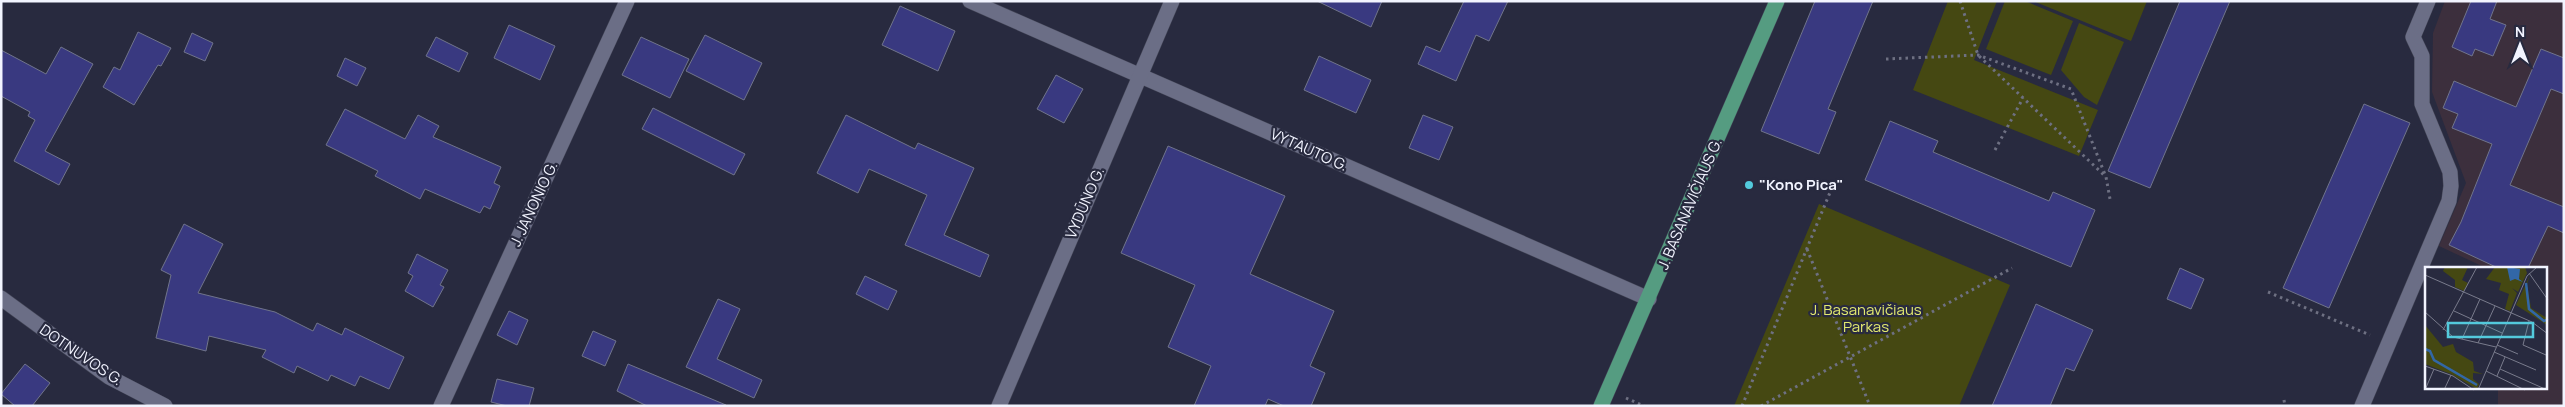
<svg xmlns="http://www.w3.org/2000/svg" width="2565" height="407" font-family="Manrope,sans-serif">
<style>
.industrial{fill:#3c2f3d}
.green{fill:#454812}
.building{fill:#393980;stroke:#70748b}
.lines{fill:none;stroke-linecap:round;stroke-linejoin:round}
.minor-casing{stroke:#424455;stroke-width:16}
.major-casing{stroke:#424455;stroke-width:16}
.path{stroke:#6e7082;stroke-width:3;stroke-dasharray:2.5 4;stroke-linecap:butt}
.minor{stroke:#6b6e86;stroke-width:15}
.major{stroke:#559c81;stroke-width:15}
.poi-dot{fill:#53cadc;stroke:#282a3f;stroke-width:2}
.labels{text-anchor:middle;stroke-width:4.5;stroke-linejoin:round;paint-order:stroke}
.street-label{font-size:15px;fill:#f2f4ff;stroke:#282a3f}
.poi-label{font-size:15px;font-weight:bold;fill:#f2f4ff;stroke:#282a3f;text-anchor:start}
.park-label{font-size:15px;fill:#e2e96f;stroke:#282a3f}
.inset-river{fill:none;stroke:#3267a7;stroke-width:2.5}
.inset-road{fill:none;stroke:#797b8c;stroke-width:1}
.view{fill:#53cadc;fill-opacity:0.15;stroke:#53cadc;stroke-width:2.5}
.inset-edge{fill:none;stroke:#f2f4ff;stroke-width:2.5}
</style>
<rect width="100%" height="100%" fill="#282a3f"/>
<path class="industrial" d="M2445 1H2564V406H2498V388H2546V268H2486L2439 246 2466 183 2432 92 2433 33Z"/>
<g class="green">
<path d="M1948 1H1997L1974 60 2098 110 2079 156 1913 90Z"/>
<path d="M2005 1H2025L2073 21 2051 75 1986 49Z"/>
<path d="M2033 1H2147L2131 41Z"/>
<path d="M2079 23 2124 42 2097 105 2084 97 2061 70Z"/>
<path d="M1819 204 2010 285 1959 406H1734Z"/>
</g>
<g class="building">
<path d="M1317 1H1382L1371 27Z"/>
<path d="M1464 1H1508L1489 41 1476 35 1456 81 1418 64 1426 46 1440 52Z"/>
<path d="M1815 1H1873L1828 109 1836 112 1819 154 1761 131Z"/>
<path d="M2180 1H2230L2150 188 2108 171Z"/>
<path d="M2471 1H2497L2490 19 2506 25 2493 56 2475 49 2472 56 2452 47Z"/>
<path d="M900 6 955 31 938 71 882 45Z"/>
<path d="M509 25 555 46 540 80 494 58Z"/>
<path d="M138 32 171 48 161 66 158 65 134 105 103 87 114 67 120 70Z"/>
<path d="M192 33 213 43 205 61 184 52Z"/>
<path d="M705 35 762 63 744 100 686 71Z"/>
<path d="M436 37 468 53 459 72 426 56Z"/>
<path d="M641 37 689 59 670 98 622 75Z"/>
<path d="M61 47 93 64 45 151 70 164 59 185 14 161 35 120 28 116 30 112 1 96V50L46 74Z"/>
<path d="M2541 49 2564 58V94L2551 89 2510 185 2564 207V233L2548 226 2528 268H2498L2449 245 2461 222 2492 144 2452 128 2458 114 2443 108 2454 81 2516 107Z"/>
<path d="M1319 56 1371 80 1356 113 1304 90Z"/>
<path d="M345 58 366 68 357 86 337 76Z"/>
<path d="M1056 75 1083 89 1064 123 1037 109Z"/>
<path d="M2364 104 2410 123 2329 308 2283 288Z"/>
<path d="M653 108 745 154 734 175 642 129Z"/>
<path d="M345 109 405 139 418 115 439 126 433 137 501 167 494 183 500 186 490 209 484 206 480 213 425 189 420 199 375 176 378 171 326 145Z"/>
<path d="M846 115 915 149 918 143 974 168 944 235 989 255 980 277 905 245 927 195 869 169 858 193 817 173Z"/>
<path d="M1423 115 1453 127 1439 160 1409 148Z"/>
<path d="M1890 121 1938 141 1933 152 2049 201 2053 192 2095 210 2071 267 1865 180Z"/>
<path d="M1168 146 1285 196 1250 274 1334 311 1310 366 1325 373 1311 406H1284L1268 399 1265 406H1194L1211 366 1168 347 1195 285 1121 253Z"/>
<path d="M184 224 223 244 198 293 275 312 313 331 317 323 342 335 345 328 404 357 389 389 360 376 355 386 331 375 328 381 297 366 294 373 262 357 266 350 209 336 206 351 156 338 171 275 161 270Z"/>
<path d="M417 254 448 270 440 285 444 287 433 307 405 291 413 276 408 273Z"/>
<path d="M2180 268 2204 279 2191 309 2167 299Z"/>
<path d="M865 276 897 291 888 310 856 294Z"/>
<path d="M718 299 740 309 717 359 762 380 754 398 686 367Z"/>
<path d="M2036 304 2093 330 2074 371 2066 368 2050 406H1992Z"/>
<path d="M509 311 528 320 517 345 497 335Z"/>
<path d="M593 331 616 341 605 366 582 356Z"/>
<path d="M25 364 50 383 32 406H15L1 394Z"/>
<path d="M628 364 726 405V406H647L617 391Z"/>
<path d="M497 379 534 388 529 406H507L491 402Z"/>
</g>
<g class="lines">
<g class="minor-casing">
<g id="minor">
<path d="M970 1 1649 299"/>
<path d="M1 298 109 377 165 406"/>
<path d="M441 406 627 1"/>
<path d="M999 406 1172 1"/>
<path d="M2362 406 2449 201 2451 186 2450 172 2422 104V56L2413 37 2428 1"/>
</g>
</g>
<g class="major-casing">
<path id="major" d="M1601 406 1777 1"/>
</g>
<g class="path">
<path d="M1960 1 1978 55 2106 177 2110 199"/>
<path d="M1886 59 1978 55 2071 89 2106 177"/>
<path d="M1995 150 2023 98"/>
<path d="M1807 249 1870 406"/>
<path d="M2268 292 2370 335"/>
<path d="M1626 398 1644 406"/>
<path d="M2284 400 2285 406"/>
<path d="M1742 406 1831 190"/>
<path d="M1761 406 2012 268"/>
</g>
<use href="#minor" class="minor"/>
<use href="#major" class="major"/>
</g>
<circle class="poi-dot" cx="1749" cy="185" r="5"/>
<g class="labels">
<g class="street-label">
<text transform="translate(1309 150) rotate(24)" y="5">VYTAUTO G.</text>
<text transform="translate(1085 203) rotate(-67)" y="5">VYDŪNO G.</text>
<text transform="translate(534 204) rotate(-65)" y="5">J. JANONIO G.</text>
<text transform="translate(1690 204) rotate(-67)" y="5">J. BASANAVIČIAUS G.</text>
<text transform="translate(81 355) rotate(34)" y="5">DOTNUVOS G.</text>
</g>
<g class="poi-label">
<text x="1759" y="190">"Kono Pica"</text>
</g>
<g class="park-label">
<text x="1866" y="315">J. Basanavičiaus<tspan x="1866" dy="17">Parkas</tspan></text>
</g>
</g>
<g transform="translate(2425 267)">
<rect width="122" height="122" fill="#282a3f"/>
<path d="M20 0H43L37 13 43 16 39 24 30 20V13L18 4ZM70 0H100L102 6 93 25 87 21 92 26 85 44 80 42 84 27 74 23 76 16 61 12ZM105 8 102 17 106 41 122 51V58L91 38ZM0 58 18 80 28 77 31 85 48 95 49 104 58 107 48 106V112L54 117 52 122 26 107 0 97Z" fill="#454812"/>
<path d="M82 0 95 2 94 12 98 15 90 12 85 14Z" fill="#3267a7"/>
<path class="inset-river" d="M101 16 104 42 119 54 123 52M0 82 5 84 9 93 52 118"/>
<path class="inset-road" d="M104 6 123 33M0 8 107 55 123 67M29 44 77 66M0 45 28 70 71 80M104 54 98 78 121 88M18 63 52 0M37 72 55 32M53 76 70 39M72 78 93 87M69 85 111 103M0 99 28 109 49 123M75 102 120 122M61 104 100 123M72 109 80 90M0 123 9 102M19 123 26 108M53 123 102 9 112 0"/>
<path class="view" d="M23 56H108V70H23Z"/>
<rect width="122" height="122" class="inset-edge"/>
</g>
<rect width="2565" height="407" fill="none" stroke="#f2f4ff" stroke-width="5"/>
<g transform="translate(2520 45)" stroke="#282a3f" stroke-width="4" paint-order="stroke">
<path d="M0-4L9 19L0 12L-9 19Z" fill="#f2f4ff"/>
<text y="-8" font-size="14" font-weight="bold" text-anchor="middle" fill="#f2f4ff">N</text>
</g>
</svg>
